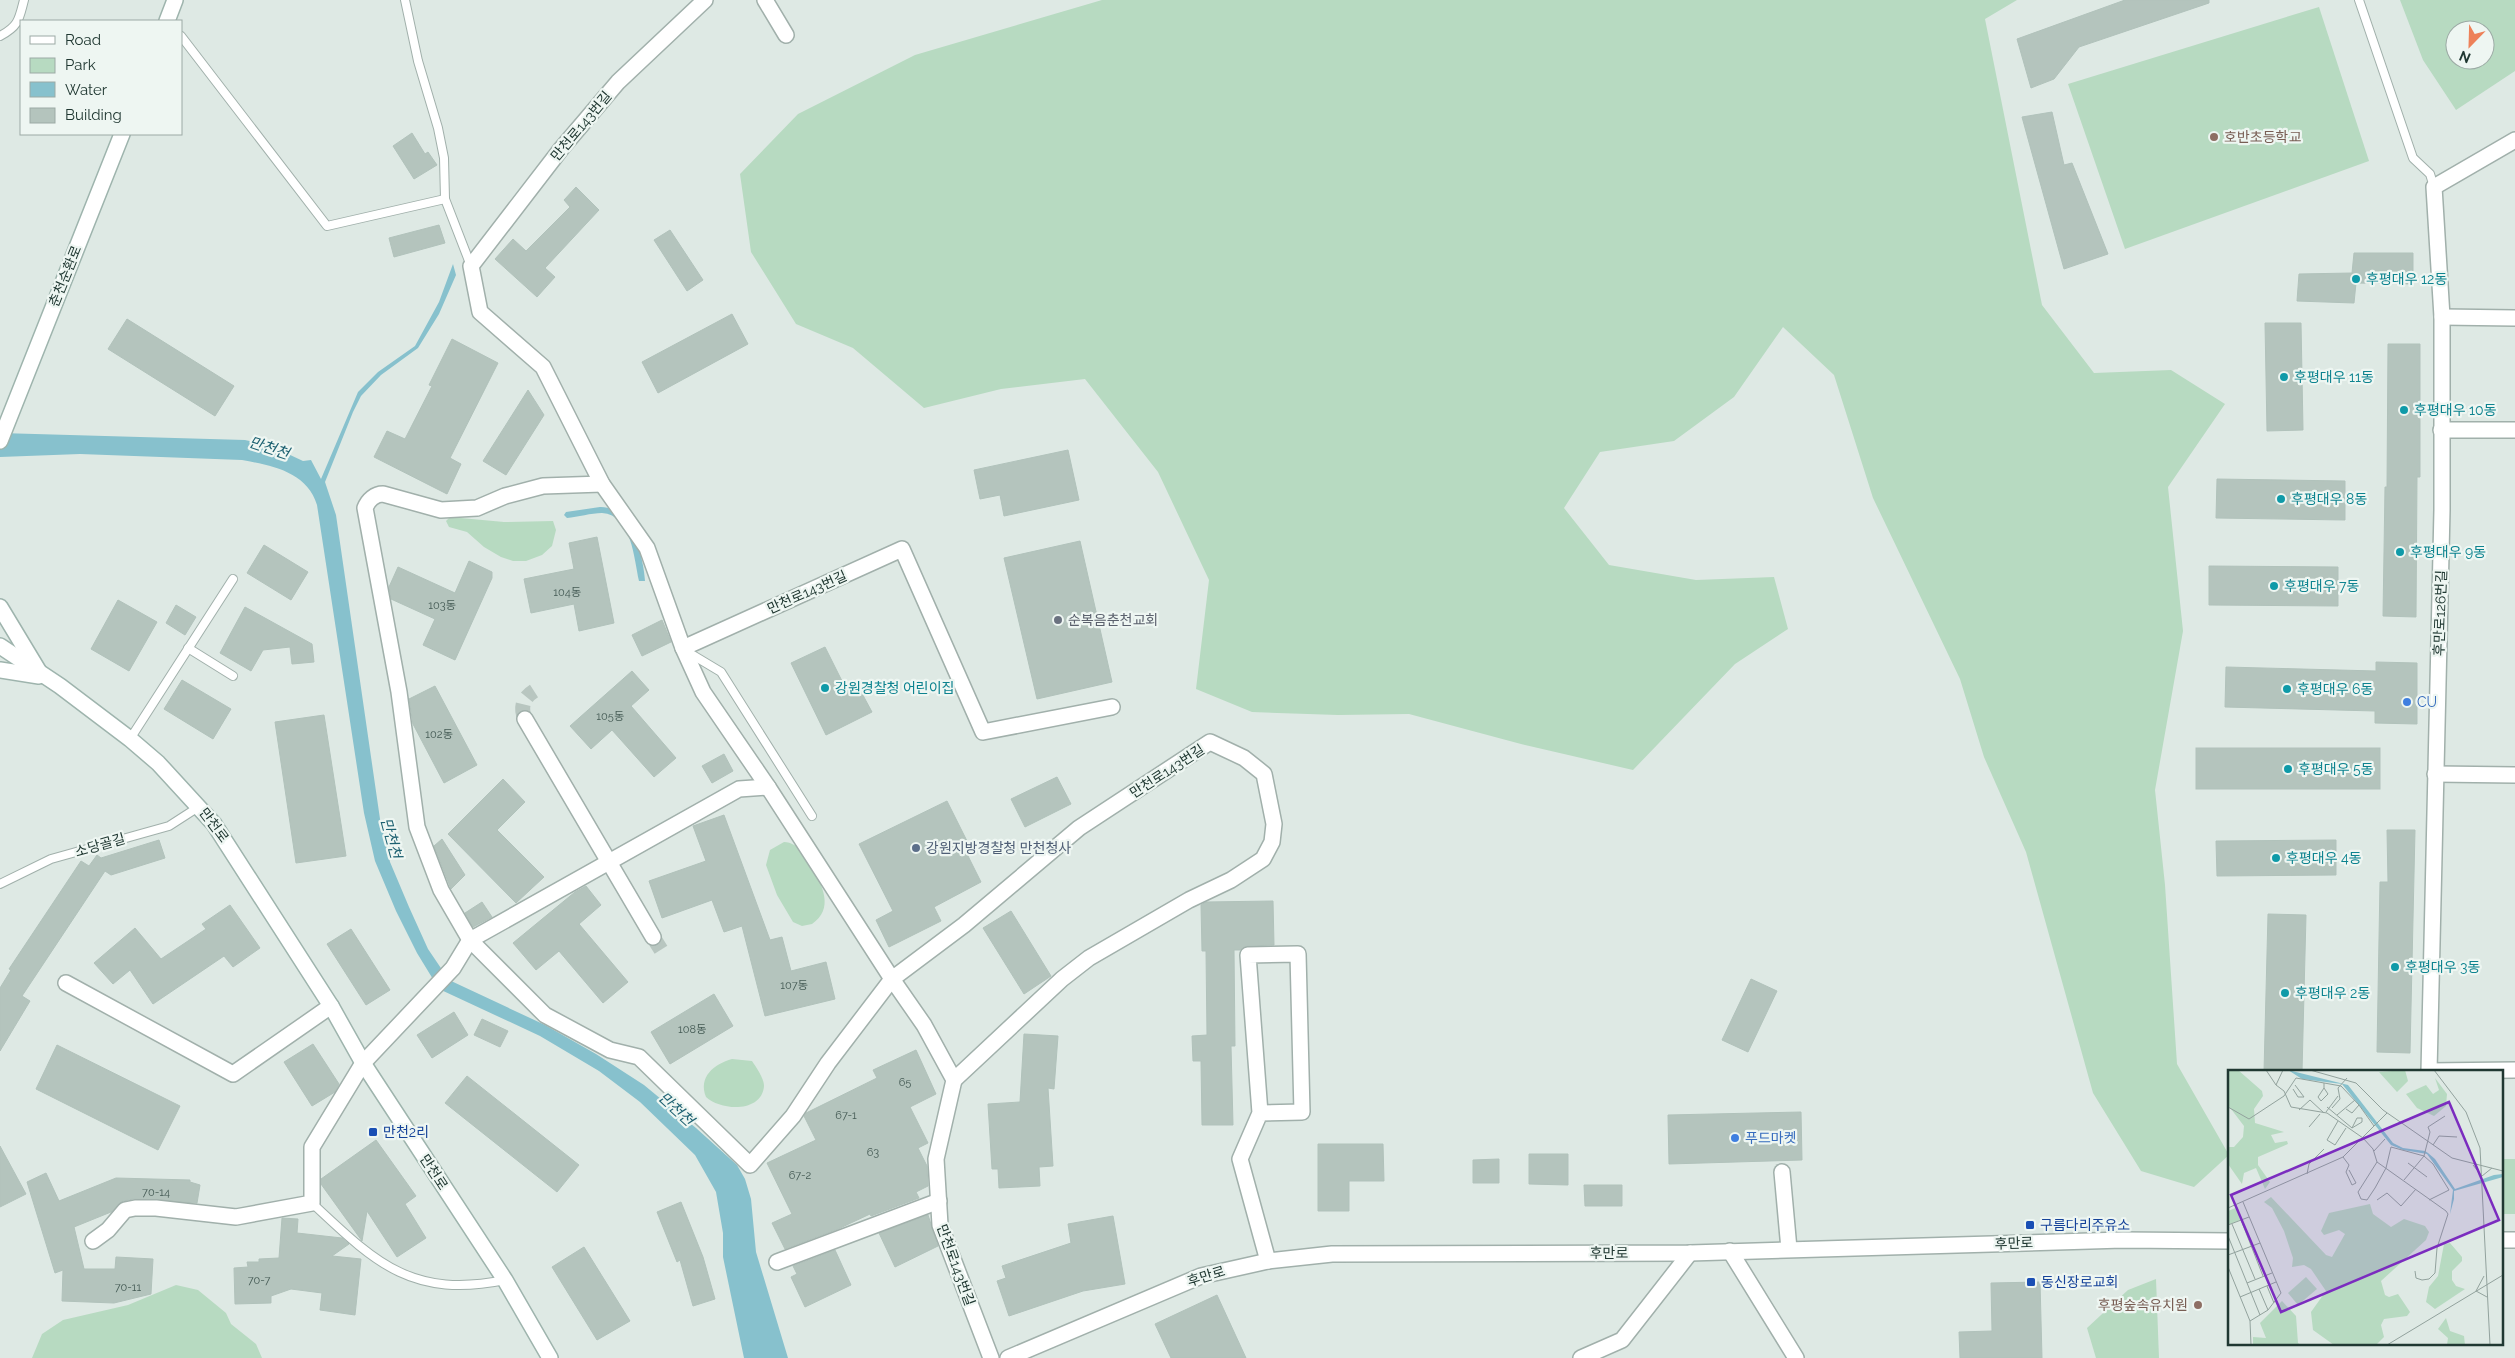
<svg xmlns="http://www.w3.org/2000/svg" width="2515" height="1358" font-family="Raleway,'Noto Sans KR',sans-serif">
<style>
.green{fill:#b7dac1;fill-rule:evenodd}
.water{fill:#87c1cd}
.building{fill:#b4c4bd;stroke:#b1c2bb}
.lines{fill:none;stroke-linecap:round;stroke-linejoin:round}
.street-tunnel{stroke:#b8c6c0;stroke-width:15;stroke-dasharray:15 8;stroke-linecap:butt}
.lane-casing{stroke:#a1b0ab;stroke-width:10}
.street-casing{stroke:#a1b0ab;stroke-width:18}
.secondary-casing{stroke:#9eb4ad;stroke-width:18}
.lane{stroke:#fff;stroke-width:8}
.street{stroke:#fff;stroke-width:15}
.secondary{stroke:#fff;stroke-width:15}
.education-dot{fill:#8d6e63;stroke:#eef6f2;stroke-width:2}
.culture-dot{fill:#0f9aa8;stroke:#eef6f2;stroke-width:2}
.worship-dot{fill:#6b7280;stroke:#eef6f2;stroke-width:2}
.shop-dot{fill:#3f7fe0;stroke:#eef6f2;stroke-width:2}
.service-dot{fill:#5c6f8a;stroke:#eef6f2;stroke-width:2}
.transit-dot{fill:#1a4fb4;stroke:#eef6f2;stroke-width:2}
.labels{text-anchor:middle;stroke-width:4.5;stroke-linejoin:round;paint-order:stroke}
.number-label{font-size:11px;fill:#455b55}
.street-label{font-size:14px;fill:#203832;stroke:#eef6f2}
.education-label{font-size:14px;fill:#785e54;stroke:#eef6f2;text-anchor:start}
.culture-label{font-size:14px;fill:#0d838f;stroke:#eef6f2;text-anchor:start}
.worship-label{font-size:14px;fill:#5b616d;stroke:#eef6f2;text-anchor:start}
.shop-label{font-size:14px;fill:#366cbe;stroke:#eef6f2;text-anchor:start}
.service-label{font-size:14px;fill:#4e5e75;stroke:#eef6f2;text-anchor:start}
.transit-label{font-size:14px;fill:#164399;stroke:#eef6f2;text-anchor:start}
.water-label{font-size:15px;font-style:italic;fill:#1d6171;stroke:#eef6f2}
.inset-road{fill:none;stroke:#92a29d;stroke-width:1}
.view{fill:#7b2cbf;fill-opacity:0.15;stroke:#7b2cbf;stroke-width:2.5}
.inset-edge{fill:none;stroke:#203832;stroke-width:2.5}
</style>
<rect width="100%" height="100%" fill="#dee9e4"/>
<g class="green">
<path d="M1102 0H2017L1985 19 2042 305 2094 373 2171 370 2225 404 2168 487 2183 631 2155 790 2165 885 2177 1064 2229 1155 2194 1187 2141 1171 2093 1093 2026 852 1984 757 1960 679 1873 498 1834 375 1783 327 1734 397 1674 441 1600 452 1564 508 1609 565 1696 580 1774 577 1788 629 1735 664 1633 770 1521 744 1409 714 1338 715 1252 712 1196 689 1209 580 1158 472 1085 379 1001 389 924 408 853 348 796 324 751 252 740 174 798 114 915 55Z"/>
<path d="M2400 0H2515V71L2456 110 2423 60ZM2455 30H2485V60H2455Z"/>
<path d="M2319 7 2369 161 2125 249 2068 84Z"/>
<path d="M450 517 504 522 553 521 556 530 552 546 542 555 526 561H513L501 557 484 547 467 532 449 527 446 521Z"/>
<path d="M784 842C799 843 805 855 812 868 823 886 834 909 812 924L802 926 793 922 777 895 766 865 770 850Z"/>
<path d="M732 1059 752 1061C756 1067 764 1078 764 1086 762 1113 721 1111 706 1097 698 1077 714 1064 732 1059Z"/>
<path d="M2502 1159H2515V1214H2501Z"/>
<path d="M2156 1279 2159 1358H2096L2087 1328 2128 1290Z"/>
<path d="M176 1285 198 1290 226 1313 231 1324 256 1344 262 1358H32L42 1334 63 1320 128 1305Z"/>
</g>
<g class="water">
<path d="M453 264 456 275 439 314 418 348 381 375 361 396 353 412 325 482 336 515 380 819 390 862 409 907 428 949 449 980 545 1025 596 1054 644 1085 696 1128 737 1165 745 1179 751 1199 756 1252 788 1358H744L723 1257V1233L716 1192 695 1155 640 1102 599 1071 540 1036 439 989 417 953 396 911 375 861 364 813 317 505C307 472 273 466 242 460L80 454 0 457V433L245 440 271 446 303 461 311 460 321 479 358 392 378 372 415 346 439 302Z"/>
<path d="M600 507C630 506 644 557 645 581H639C634 559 632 515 602 513 591 513 578 517 567 518L564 515 566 512Z"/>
</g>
<g class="building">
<path d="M2125 0H2209V3L2079 47 2054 79 2031 88 2017 39Z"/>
<path d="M2052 112 2064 165 2072 163 2108 254 2064 269 2022 117Z"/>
<path d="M412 133 425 154 428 152 437 165 414 179 393 146Z"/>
<path d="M576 187 599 210 545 268 555 277 537 297 495 259 513 239 526 251 570 207 564 200Z"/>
<path d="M439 225 445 243 394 257 389 238Z"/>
<path d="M670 230 703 280 687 291 654 240Z"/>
<path d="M2354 253H2413V284L2356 283 2354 303 2297 301 2299 274 2352 273Z"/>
<path d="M732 314 748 344 658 393 642 362Z"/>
<path d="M127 319 234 386 215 416 108 349Z"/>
<path d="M2265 323H2301L2303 430 2267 431Z"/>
<path d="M452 339 498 363 450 458 461 464 447 494 374 457 387 431 405 439 432 386 429 385Z"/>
<path d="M2388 344H2420V477H2417L2416 617 2383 616 2385 487H2387Z"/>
<path d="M528 390 544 415 506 475 483 461Z"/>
<path d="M1068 450 1079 500 1004 516 1000 495 980 499 974 470Z"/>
<path d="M2217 479 2345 481V520L2216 518Z"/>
<path d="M597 537 614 623 579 631 574 604 531 613 524 579 574 569 569 543Z"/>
<path d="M1080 541 1112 682 1037 699 1004 558Z"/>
<path d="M264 545 308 572 291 600 247 573Z"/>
<path d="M469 561 492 572V578L455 660 423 645 435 619 391 599 389 587 398 567 455 593Z"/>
<path d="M2209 566 2338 567V606L2209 605Z"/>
<path d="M118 600 157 622 129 671 91 649Z"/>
<path d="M176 605 196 617 185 635 166 623Z"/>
<path d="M245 607 312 644 314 662 292 664 290 647 263 650 251 671 220 653Z"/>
<path d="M662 620 671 642 642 656 632 635Z"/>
<path d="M825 647 847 691 858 686 872 712 826 735 791 663Z"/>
<path d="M2376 662 2417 663V724L2375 723V711L2225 707 2226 667 2376 671Z"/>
<path d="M632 671 649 690 631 706 676 758 654 777 612 730 591 749 570 726Z"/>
<path d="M182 680 231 709 213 739 164 709Z"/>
<path d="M435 686 477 765 444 783 413 724 409 699Z"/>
<path d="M324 715 346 856 296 863 275 722Z"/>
<rect x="2196" y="748" width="184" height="41"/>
<path d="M724 754 733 771 712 783 702 766Z"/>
<path d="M1057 777 1071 804 1025 827 1011 799Z"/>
<path d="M503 779 525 802 497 830 544 877 516 903 448 834Z"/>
<path d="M947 801 972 851 967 854 981 882 934 907 941 921 889 947 876 920 893 911 859 844Z"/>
<path d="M724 815 770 940 782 937 791 971 826 962 835 999 765 1016 742 926 724 932 712 900 662 918 649 881 706 861 693 826Z"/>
<path d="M2387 830H2415L2410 1053 2377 1052 2380 882H2388Z"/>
<path d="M442 839 465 875 451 889 434 846Z"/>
<path d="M159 840 165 858 111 875 105 871 22 996 30 1001 0 1051V988L11 970 9 969 81 861 89 866 97 855 101 858Z"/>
<path d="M2336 840V875L2217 876 2216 841Z"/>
<path d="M586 886 601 905 579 924 628 982 603 1003 559 951 536 970 513 943 575 892Z"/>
<path d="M1273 901 1274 945 1248 946 1240 950H1234L1235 1046H1231L1233 1125H1202L1201 1061H1193L1192 1036 1207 1035 1206 951H1202L1201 905 1206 902Z"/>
<path d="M482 902 492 917 473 927 465 913Z"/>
<path d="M230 905 260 948 233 967 224 956 153 1004 130 970 113 984 94 963 135 928 161 959 206 929 202 924Z"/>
<path d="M1011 911 1051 976 1024 994 983 928Z"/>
<path d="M2268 914 2306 915 2302 1072H2264Z"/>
<path d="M351 929 390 990 366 1005 327 944Z"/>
<path d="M1751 979 1777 991 1748 1052 1722 1040Z"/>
<path d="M714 994 733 1026 670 1064 651 1032Z"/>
<path d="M454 1012 468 1035 432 1058 417 1035Z"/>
<path d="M482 1019 508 1031 500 1047 474 1035Z"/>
<path d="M1024 1034 1058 1036 1054 1089 1048 1088 1053 1166 1039 1167 1040 1186 999 1188 998 1169H992L988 1104 1020 1102Z"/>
<path d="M313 1044 339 1084 335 1092 312 1106 284 1062Z"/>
<path d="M57 1045 180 1106 158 1150 36 1089Z"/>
<path d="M916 1050 936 1094 910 1107 928 1143 918 1148 927 1166 928 1186 916 1192 919 1198 871 1216 870 1214 838 1229 785 1249 772 1223 792 1214 767 1163 816 1140 804 1116 806 1113 877 1078 873 1070Z"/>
<path d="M467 1076 579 1165 557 1192 445 1103Z"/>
<path d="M1801 1112 1802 1160 1669 1164 1668 1115Z"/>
<path d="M376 1140 416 1196 405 1204 426 1238 397 1257 367 1211 362 1241 321 1184V1179Z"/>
<path d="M1318 1144H1383L1384 1181H1349V1211H1318Z"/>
<path d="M0 1146 26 1194 0 1207Z"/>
<path d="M1529 1154H1568V1185L1529 1184Z"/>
<path d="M1499 1159V1183H1473V1160Z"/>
<path d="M46 1173 59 1201 116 1178 190 1180V1182L200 1185 197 1203 133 1199 123 1201 111 1212 74 1227 84 1269H115L116 1257 153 1259 151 1294 114 1303 62 1301 63 1270 55 1273 27 1182Z"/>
<path d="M1584 1185H1622V1206H1585Z"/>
<path d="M681 1202 703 1257 715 1299 693 1306 680 1260 677 1262 657 1212Z"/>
<path d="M928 1215 938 1246 895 1267 879 1233Z"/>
<path d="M1113 1216 1125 1284 1083 1291 1009 1316 997 1281 1006 1278 1002 1266 1071 1243 1068 1224Z"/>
<path d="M282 1218 298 1219 297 1233 342 1238 349 1244 332 1256 361 1259 355 1315 320 1310 322 1293 291 1289 271 1296V1303L235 1304 234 1268 248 1267 247 1262H259V1259L279 1258Z"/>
<path d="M584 1247 630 1321 597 1340 552 1267Z"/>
<path d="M835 1250 851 1285 805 1307 791 1277 797 1274 793 1266Z"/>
<path d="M2040 1282 2042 1358H1960L1959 1332 1992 1331 1991 1283Z"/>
<path d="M1217 1295 1246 1358H1171L1155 1324Z"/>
</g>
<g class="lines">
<g class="street-tunnel">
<path d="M525 719C520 707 523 698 534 691"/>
<path d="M653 937 663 953"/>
</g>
<g class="lane-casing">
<g id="lane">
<path d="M405 0 418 61 438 128 444 158 445 199 471 266"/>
<path d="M2359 0 2413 158 2430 174 2434 187"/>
<path d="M0 36C19 26 19 19 24 0"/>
<path d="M181 36 327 226 445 199"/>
<path d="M188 648 233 676"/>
<path d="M686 651 721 672 812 816"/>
<path d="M130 739 233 579"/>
<path d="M0 884 51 859 169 826 200 806"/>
<path d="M312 1203C375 1262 411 1299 505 1280"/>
</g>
</g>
<g class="street-casing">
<g id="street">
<path d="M705 0 618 82 561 149 471 266 480 312 543 367 602 484 647 548 683 648 703 692 768 787 892 979 924 1025 954 1080 936 1159 940 1225 991 1358"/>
<path d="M765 0 786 35"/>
<path d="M2442 317 2515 318"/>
<path d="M2441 430H2515"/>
<path d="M602 484 543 486 505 496 477 508 441 510 383 494C375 494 368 500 365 508L399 692 417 827 441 890 470 940 545 1015 610 1050 639 1057 750 1165 793 1116 828 1063 892 979 964 925 1079 828 1210 742 1244 758 1264 774 1274 824 1272 842 1263 859 1231 880 1189 900 1089 958 1062 979 954 1080"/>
<path d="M683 648 902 549 983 732 1112 707"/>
<path d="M525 719 653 937"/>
<path d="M2435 774 2515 775"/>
<path d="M66 983 233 1074 331 1006"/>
<path d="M2429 1071 2515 1070"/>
<path d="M2429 1072 2442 510V317L2434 187 2515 140"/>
<path d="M1260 1113 1248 955 1298 954 1302 1112 1260 1113 1240 1159 1268 1261"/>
<path d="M1782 1172 1789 1249"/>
<path d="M2501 1240H2515"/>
<path d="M93 1241 108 1230 125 1210 135 1208H156L236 1217 312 1203V1147L363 1063 453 968 470 940 739 789 768 787"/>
<path d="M1730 1251 1796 1358"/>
<path d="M777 1262 939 1201"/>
<path d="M1008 1358 1201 1276 1268 1261 1332 1254 1690 1253 2123 1240 2229 1241"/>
<path d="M1581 1358 1622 1340 1690 1253"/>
</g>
</g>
<g class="secondary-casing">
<g id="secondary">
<path d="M167 21 175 0"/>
<path d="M0 441 122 134"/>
<path d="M0 607 38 670"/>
<path d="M0 646 60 686 130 739 158 763 214 824 331 1006 363 1063 505 1280 550 1358"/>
<path d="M0 670 39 676"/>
</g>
</g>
<use href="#lane" class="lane"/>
<use href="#street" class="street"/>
<use href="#secondary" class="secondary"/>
</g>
<g class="education-dot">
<circle cx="2214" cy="137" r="5"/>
<circle cx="2198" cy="1305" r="5"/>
</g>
<g class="culture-dot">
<circle cx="2356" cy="279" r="5"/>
<circle cx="2284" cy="377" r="5"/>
<circle cx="2404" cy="410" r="5"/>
<circle cx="2281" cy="499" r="5"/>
<circle cx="2400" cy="552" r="5"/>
<circle cx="2274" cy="586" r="5"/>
<circle cx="825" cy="688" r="5"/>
<circle cx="2287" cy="689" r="5"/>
<circle cx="2288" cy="769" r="5"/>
<circle cx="2276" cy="858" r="5"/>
<circle cx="2395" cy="967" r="5"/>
<circle cx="2285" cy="993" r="5"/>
</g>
<circle class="worship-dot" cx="1058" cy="620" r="5"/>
<g class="shop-dot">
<circle cx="2407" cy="702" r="5"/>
<circle cx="1735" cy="1138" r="5"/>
</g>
<circle class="service-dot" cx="916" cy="848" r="5"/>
<g class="transit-dot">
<rect x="368" y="1127" width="10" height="10" rx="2.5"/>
<rect x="2025" y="1220" width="10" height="10" rx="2.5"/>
<rect x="2026" y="1277" width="10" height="10" rx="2.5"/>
</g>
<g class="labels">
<g class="number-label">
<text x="567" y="596">104동</text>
<text x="442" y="609">103동</text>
<text x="610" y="720">105동</text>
<text x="439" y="738">102동</text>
<text x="794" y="989">107동</text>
<text x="692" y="1033">108동</text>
<text x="905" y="1086">65</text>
<text x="846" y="1119">67-1</text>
<text x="873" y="1156">63</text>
<text x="800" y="1179">67-2</text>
<text x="156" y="1196">70-14</text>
<text x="259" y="1284">70-7</text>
<text x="128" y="1291">70-11</text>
</g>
<g class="street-label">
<text transform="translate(581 126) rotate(-50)" y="5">만천로143번길</text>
<text transform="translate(65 276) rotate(-68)" y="5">춘천순환로</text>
<text transform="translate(807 592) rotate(-24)" y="5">만천로143번길</text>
<text transform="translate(2440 613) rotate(-88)" y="5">후만로126번길</text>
<text transform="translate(1167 771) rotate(-33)" y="5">만천로143번길</text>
<text transform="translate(214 825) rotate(53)" y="5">만천로</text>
<text transform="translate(100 845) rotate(-16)" y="5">소당골길</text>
<text transform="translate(434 1172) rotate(57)" y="5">만천로</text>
<text transform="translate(2014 1243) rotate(-2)" y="5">후만로</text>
<text x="1609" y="1258">후만로</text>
<text transform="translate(956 1265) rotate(70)" y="5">만천로143번길</text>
<text transform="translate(1206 1276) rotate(-17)" y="5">후만로</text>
</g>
<g class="education-label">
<text x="2224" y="142">호반초등학교</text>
<text x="2188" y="1310" text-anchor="end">후평숲속유치원</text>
</g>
<g class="culture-label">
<text x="2366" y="284">후평대우 12동</text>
<text x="2294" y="382">후평대우 11동</text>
<text x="2414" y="415">후평대우 10동</text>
<text x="2291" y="504">후평대우 8동</text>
<text x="2410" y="557">후평대우 9동</text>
<text x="2284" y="591">후평대우 7동</text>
<text x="835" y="693">강원경찰청 어린이집</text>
<text x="2297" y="694">후평대우 6동</text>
<text x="2298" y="774">후평대우 5동</text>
<text x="2286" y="863">후평대우 4동</text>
<text x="2405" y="972">후평대우 3동</text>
<text x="2295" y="998">후평대우 2동</text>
</g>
<g class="worship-label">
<text x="1068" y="625">순복음춘천교회</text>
</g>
<g class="shop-label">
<text x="2417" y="707">CU</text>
<text x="1745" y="1143">푸드마켓</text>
</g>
<g class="service-label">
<text x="926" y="853">강원지방경찰청 만천청사</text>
</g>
<g class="transit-label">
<text x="383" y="1137">만천2리</text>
<text x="2040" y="1230">구름다리주유소</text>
<text x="2041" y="1287">동신장로교회</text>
</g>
<g class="water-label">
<text transform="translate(269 448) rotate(18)" y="5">만천천</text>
<text transform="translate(391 838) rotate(75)" y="5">만천천</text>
<text transform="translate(676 1109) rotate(43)" y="5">만천천</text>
</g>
</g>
<g transform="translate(2228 1070)">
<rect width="275" height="275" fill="#dee9e4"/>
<path d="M0 0H10L34 21 35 26 26 39 27 53 56 62 43 65 47 73 59 71 60 74 30 87V95L42 112 37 119 28 98 16 103 14 114 0 94V77H6L15 67 16 56 0 35ZM177 0 180 11 169 22 151 2ZM207 8 219 24 218 36 206 46 189 38 178 24 198 15 205 24 211 20ZM43 127 98 185 104 187 117 164 111 160 96 165 93 161 101 143 142 134 145 144 163 157 176 149 197 156 201 162 198 170 153 211 157 225 161 227 170 224 182 242 179 246 156 249 153 255 156 267 148 275H106L85 260 83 242 98 221 83 199 76 195 64 197 65 188 56 161 44 138 36 132ZM10 137 12 150 0 155V141ZM222 173 234 187V191L224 201V210L228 216 237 219 207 239 198 232 201 217 210 206 216 174ZM78 207 89 219 70 235 60 223ZM54 231 68 246 70 273 73 275H25V267L38 268 32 253ZM218 248 222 261 236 266 237 275H219L220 268 210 259Z" fill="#b7dac1"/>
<path d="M60 0 120 15 165 73 175 78 197 81 200 83 207 89 227 119 266 105 275 104V107L226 121V129L222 144 225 120 199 84 175 80 163 75 114 14 74 9Z" fill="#87c1cd"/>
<path class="inset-road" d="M38 0 48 15 56 21 63 37 99 43 135 68 145 79 149 92 218 141 220 144 209 178 207 203 201 209 194 210 188 208 187 201M82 0 128 13 155 40 224 88 275 101M206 0 238 42 252 78 262 275M96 13V18L90 27 93 31 100 24 96 18M48 15 55 0M65 19 70 27H76L67 15M131 35 146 56M0 37 21 49 56 26 68 8 113 16 131 35 124 43 118 39M99 37 124 58 134 52V48H129L124 58M104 38 112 29 110 18 119 8M71 40 82 30 96 43M98 42 110 26M109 45 127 30M110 51 99 70 107 75 118 58M81 57 92 44M205 75 211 66 229 67M146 81 157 69M115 87 121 95 118 102 124 115 128 113 121 100M149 92 130 122 133 129 139 130 147 118 158 98 163 77 196 86 205 94 221 120 201 130M180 93 199 107M245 95 254 106 264 98M79 104 81 94 96 79M176 110 196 86 202 62 200 57 217 46M149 130 159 123 173 136 188 119M15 132 53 223 40 240 22 251M0 138 115 87 159 43M13 150 35 206M4 154 27 209M0 155 21 147M0 166 32 245M0 185 32 173M0 197 22 251 23 275M256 206 248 221 259 227M19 213 44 203M39 216 46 233M31 219 40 240M12 227 48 212M159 275 275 205"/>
<path class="view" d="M221 32 271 150 53 242 3 125Z"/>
<rect width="275" height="275" class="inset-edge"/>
</g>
<rect x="20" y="20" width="162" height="115" fill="#eef6f2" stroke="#9caaa5"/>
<rect x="30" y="36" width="25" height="8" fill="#ffffff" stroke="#9caaa5"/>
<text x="65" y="45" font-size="15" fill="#203832">Road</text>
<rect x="30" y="58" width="25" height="15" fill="#b7dac1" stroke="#9caaa5"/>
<text x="65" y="70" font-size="15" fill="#203832">Park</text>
<rect x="30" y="82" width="25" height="15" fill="#87c1cd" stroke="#9caaa5"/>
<text x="65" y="95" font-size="15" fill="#203832">Water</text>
<rect x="30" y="108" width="25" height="15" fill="#b4c4bd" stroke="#9caaa5"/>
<text x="65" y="120" font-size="15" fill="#203832">Building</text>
<g transform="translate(2470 45) rotate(203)"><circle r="24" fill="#eef6f2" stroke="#9caaa5"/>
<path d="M0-4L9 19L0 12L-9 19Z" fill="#ed8159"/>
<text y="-8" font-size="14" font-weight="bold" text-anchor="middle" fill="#203832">N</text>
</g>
</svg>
